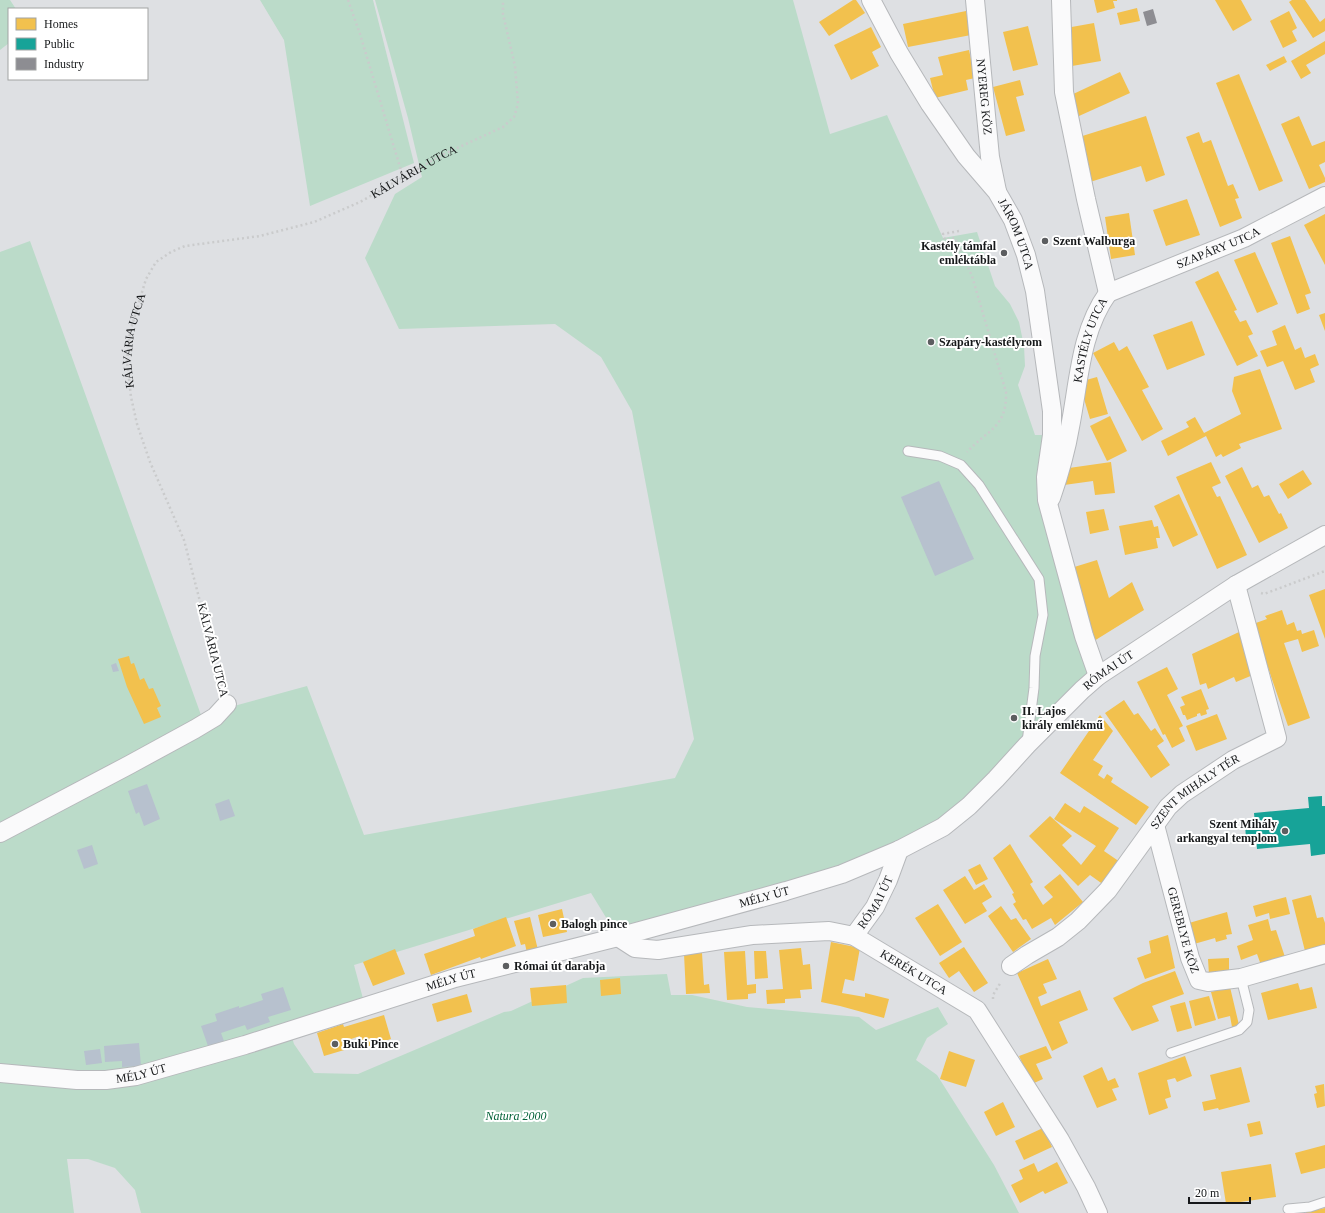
<svg xmlns="http://www.w3.org/2000/svg" width="1325" height="1213" font-family="Georgia,serif">
<style>
.green{fill:#bbdbc9}
.homes{fill:#f2c14e}
.public{fill:#17a398}
.industry{fill:#8d8d92}
.building{fill:#b7c1ce}
.lines{fill:none;stroke-linecap:round;stroke-linejoin:round}
.lane-casing{stroke:#b6b8bb;stroke-width:11}
.street-casing{stroke:#b6b8bb;stroke-width:20}
.path{stroke:#cacbcc;stroke-width:2.5;stroke-dasharray:2 3;stroke-linecap:butt}
.lane{stroke:#fafafb;stroke-width:9}
.street{stroke:#fafafb;stroke-width:18}
.poi-dot{fill:#5c5e60;stroke:#fff;stroke-width:1.5}
.labels{text-anchor:middle;stroke-width:4;stroke-linejoin:round;paint-order:stroke}
.street-label{font-size:12px;fill:#16181a;stroke:#fff}
.poi-label{font-size:12px;font-weight:bold;fill:#16181a;stroke:#fff;text-anchor:start}
.park-label{font-size:12px;font-style:italic;fill:#046239;stroke:#fff}
</style>
<rect width="100%" height="100%" fill="#dee0e3"/>
<g class="green">
<path d="M0 0H10L16 9H9V43L0 50Z"/>
<path d="M260 0H373L414 163 310 206 284 40Z"/>
<path d="M375 0H793L830 134 887 115 943 238 977 232 995 286 1010 304 1019 322 1024 346 1025 366 1018 385 1035 435H1052L1046 477 1098 676 996 779 899 850 618 937 591 893 354 965 365 1006 290 1031 294 1044 314 1073 358 1074 504 1012 511 1011 583 978 667 974 671 995H692L747 1007 859 1017 876 1030 938 1007 948 1024 927 1038 916 1060 937 1075 994 1165 1019 1213H141L135 1190 115 1168 88 1159H67L74 1213H0V252L30 241 201 715 307 686 364 835 675 778 694 739 632 411 601 357 555 324 399 329 365 258 395 194 422 177 408 118Z"/>
</g>
<g class="homes">
<path d="M853 0H856L865 13 829 36 819 22Z"/>
<path d="M1094 0H1117V1H1113L1115 8 1097 13Z"/>
<path d="M1215 0H1241L1252 20 1233 31Z"/>
<path d="M1292 0H1305L1320 22 1325 18V31L1313 38 1289 2Z"/>
<path d="M1137 8 1140 21 1120 25 1117 13Z"/>
<path d="M966 11 971 35 908 47 903 24Z"/>
<path d="M1289 11 1297 28 1292 31 1297 41 1283 48 1270 21Z"/>
<path d="M1094 23 1101 61 1072 66 1066 28Z"/>
<path d="M1028 26 1038 65 1013 71 1003 32Z"/>
<path d="M871 27 881 47 872 52 879 66 851 80 834 45Z"/>
<path d="M1325 41V54L1306 65 1311 73 1301 79 1291 61Z"/>
<path d="M969 50 975 78 966 80 968 90 935 98 930 78 943 75 938 57Z"/>
<path d="M1284 56 1287 62 1270 71 1266 65Z"/>
<path d="M1120 72 1130 93 1079 116 1069 96Z"/>
<path d="M1239 74 1283 181 1259 191 1216 83Z"/>
<path d="M1020 80 1024 95 1016 97 1025 131 1006 136 993 87Z"/>
<path d="M1146 116 1165 175 1146 182 1141 166 1090 182 1076 138Z"/>
<path d="M1299 116 1312 146 1325 141V162L1319 165 1325 178V182L1309 189 1281 124Z"/>
<path d="M1199 132 1203 143 1211 140 1228 186 1233 184 1239 198 1235 199 1242 218 1220 227 1186 137Z"/>
<path d="M1187 199 1200 235 1166 246 1153 210Z"/>
<path d="M1129 213 1135 255 1111 259 1105 217Z"/>
<path d="M1325 214V265L1304 225Z"/>
<path d="M1290 236 1311 293 1305 295 1310 309 1297 314 1271 243Z"/>
<path d="M1255 252 1278 304 1257 313 1234 260Z"/>
<path d="M1218 271 1237 310 1234 311 1240 322 1246 320 1253 334 1248 336 1258 356 1237 366 1195 282Z"/>
<path d="M1325 313V331L1319 315Z"/>
<path d="M1192 321 1205 355 1167 370 1153 335Z"/>
<path d="M1285 325 1295 350 1301 347 1305 358 1315 354 1319 365 1310 369 1315 382 1295 390 1283 361 1267 367 1260 351 1277 345 1272 331Z"/>
<path d="M1114 342 1119 351 1127 346 1149 387 1142 390 1163 429 1142 441 1093 353Z"/>
<path d="M1260 369 1282 429 1239 444 1241 448 1223 457 1221 454 1216 457 1206 436 1168 456 1161 441 1189 427 1186 422 1195 417 1204 433 1241 414 1232 391 1234 377Z"/>
<path d="M1097 377 1108 414 1090 419 1079 382Z"/>
<path d="M1110 416 1127 451 1107 461 1090 426Z"/>
<path d="M1111 462 1115 493 1095 495 1093 481 1064 485 1062 469Z"/>
<path d="M1211 462 1221 483 1212 487 1217 497 1220 496 1247 555 1217 569 1176 477Z"/>
<path d="M1242 467 1252 488 1258 485 1264 497 1269 495 1279 514 1281 513 1288 528 1259 543 1225 476Z"/>
<path d="M1303 470 1312 484 1288 499 1279 484Z"/>
<path d="M1179 494 1198 535 1173 547 1154 506Z"/>
<path d="M1104 509 1109 530 1090 534 1086 512Z"/>
<path d="M1152 520 1154 527 1158 526 1160 538H1156L1158 548 1125 555 1119 526Z"/>
<path d="M1097 560 1109 598 1132 582 1144 610 1094 641 1071 568Z"/>
<path d="M1325 589V639L1309 595Z"/>
<path d="M1282 610 1287 625 1294 622 1297 631 1301 630 1302 634 1314 630 1319 646 1302 652 1298 639 1284 643 1310 718 1288 726 1253 624 1267 619 1265 616Z"/>
<path d="M1239 632 1253 675 1236 682 1234 677 1208 689 1206 683 1200 685 1192 654Z"/>
<path d="M129 656 131 664 134 663 140 680 144 678 149 689 153 688 161 706 157 708 161 717 144 724 127 687 118 659Z"/>
<path d="M1167 667 1178 689 1167 695 1183 726 1179 728 1185 741 1172 748 1165 734 1163 735 1137 682Z"/>
<path d="M1201 689 1209 709 1206 710 1207 714 1201 716 1200 713 1197 714V716L1187 720 1185 715H1183L1180 707 1185 705 1181 697Z"/>
<path d="M1124 700 1134 715 1138 713 1151 731 1155 728 1164 741 1157 746 1170 765 1151 778 1105 713Z"/>
<path d="M1217 714 1227 739 1196 751 1186 726Z"/>
<path d="M1100 715 1113 731 1093 760 1103 766 1098 775 1104 779 1107 774 1113 778 1111 782 1149 807 1136 825 1060 773Z"/>
<path d="M1065 803 1080 813 1084 806 1119 828 1104 851 1120 862 1104 885 1090 875 1078 886 1029 836 1050 816 1072 836 1062 845 1081 865 1096 846 1054 819Z"/>
<path d="M1010 844 1033 882 1030 884 1043 905 1053 897 1044 887 1060 874 1083 902 1055 925 1051 918 1032 929 1026 919 1023 920 1013 904 1016 902 1012 894 1014 893 993 858Z"/>
<path d="M980 864 988 879 976 885 968 870Z"/>
<path d="M965 876 974 890 984 884 992 897 982 903 987 911 965 924 943 890Z"/>
<path d="M1311 895 1317 918 1323 917 1325 923V946L1305 951 1292 900Z"/>
<path d="M1286 897 1290 914 1270 919 1269 913 1256 917 1253 906Z"/>
<path d="M938 904 962 942 940 956 915 918Z"/>
<path d="M1001 906 1011 920 1016 918 1031 939 1013 952 988 916Z"/>
<path d="M562 909 567 932 543 937 538 915Z"/>
<path d="M1227 912 1232 934 1226 935 1227 939 1216 942 1215 938 1194 944 1189 923Z"/>
<path d="M506 917 516 946 481 959 480 957 431 975 424 954 475 936 473 929Z"/>
<path d="M530 917 538 950 527 953 525 944 521 945 514 921Z"/>
<path d="M1268 919 1271 931 1276 930 1285 957 1261 965 1257 954 1241 960 1237 946 1253 940 1248 925Z"/>
<path d="M1168 935 1175 968 1145 979 1137 958 1151 953 1149 941Z"/>
<path d="M831 942 860 948 854 981 845 979 842 993 865 997V993L889 999 884 1018 840 1006 821 1002Z"/>
<path d="M964 947 988 983 974 992 959 971 949 978 939 963Z"/>
<path d="M801 948 803 965 810 964 812 989 800 990 801 998 785 999V1003L767 1004 766 990 783 989 779 950Z"/>
<path d="M395 949 405 974 373 986 363 962Z"/>
<path d="M745 951 747 985 756 984V993L748 994V999L727 1000 724 952Z"/>
<path d="M754 951H766L768 978 755 979Z"/>
<path d="M702 953 704 985 709 984 710 993 686 994 684 954Z"/>
<path d="M1229 958V974L1209 975 1208 959Z"/>
<path d="M1048 959 1057 979 1043 984 1047 993 1038 997 1041 1006 1080 990 1088 1010 1059 1022 1068 1043 1052 1051 1017 973Z"/>
<path d="M1175 971 1184 994 1152 1006 1159 1021 1132 1031 1113 998 1143 983Z"/>
<path d="M620 978 621 994 601 996 600 980Z"/>
<path d="M1298 983 1300 990 1312 987 1317 1008 1268 1020 1261 993Z"/>
<path d="M566 985 567 1003 532 1006 530 988Z"/>
<path d="M1230 987 1239 1025 1232 1027 1230 1016 1218 1019 1211 992Z"/>
<path d="M467 994 472 1012 437 1022 432 1004Z"/>
<path d="M1209 996 1216 1020 1195 1026 1189 1001Z"/>
<path d="M1185 1002 1192 1028 1177 1032 1170 1006Z"/>
<path d="M384 1015 391 1039 363 1048 360 1036 348 1040 351 1048 324 1056 317 1033 343 1024 344 1027Z"/>
<path d="M1046 1046 1052 1058 1036 1064 1043 1079 1032 1084 1019 1056Z"/>
<path d="M949 1051 975 1060 966 1087 940 1079Z"/>
<path d="M1185 1056 1192 1076 1177 1082 1175 1078 1167 1080 1171 1097 1165 1099 1168 1108 1149 1115 1138 1073Z"/>
<path d="M1102 1067 1108 1081 1115 1078 1119 1087 1112 1089 1117 1100 1097 1108 1083 1076Z"/>
<path d="M1241 1067 1250 1102 1219 1110 1218 1108 1204 1111 1202 1102 1216 1099 1210 1075Z"/>
<path d="M1324 1084 1325 1106 1317 1108 1314 1094 1317 1093 1315 1086Z"/>
<path d="M1003 1102 1015 1127 996 1136 984 1112Z"/>
<path d="M1260 1121 1263 1134 1250 1137 1247 1124Z"/>
<path d="M1043 1128 1052 1147 1024 1160 1015 1141Z"/>
<path d="M1325 1145V1168L1301 1174 1295 1153Z"/>
<path d="M1057 1162 1068 1183 1045 1194 1043 1191 1020 1203 1011 1185 1023 1179 1019 1170 1034 1163 1038 1172Z"/>
<path d="M1271 1164 1276 1197 1226 1204 1221 1172Z"/>
<path d="M1325 1208V1213H1306V1212Z"/>
</g>
<path class="public" d="M1322 796V806H1325V854L1311 856 1310 844 1257 849 1256 838 1246 839 1245 824H1255L1254 813 1309 808 1308 797Z"/>
<path class="industry" d="M1153 9 1157 23 1147 26 1143 12Z"/>
<g class="building">
<path d="M939 481 974 559 935 576 901 497Z"/>
<path d="M116 663 119 671 113 672 111 665Z"/>
<path d="M147 784 160 819 144 826 139 812 136 814 128 791Z"/>
<path d="M229 799 235 816 220 821 215 804Z"/>
<path d="M92 845 98 864 84 869 77 850Z"/>
<path d="M283 987 291 1010 268 1017 270 1022 247 1030 245 1025 221 1033 224 1041 208 1046 201 1026 217 1021 215 1014 239 1006V1008L263 1000 261 994Z"/>
<path d="M139 1043 141 1066 122 1067V1061L105 1062 104 1046Z"/>
<path d="M100 1049 102 1063 86 1065 84 1051Z"/>
</g>
<g class="lines">
<g class="lane-casing">
<g id="lane">
<path d="M908 451 940 456 961 465 979 485 1039 579 1043 615 1035 656 1034 688 1027 742"/>
<path d="M1171 1053 1239 1030 1247 1022 1249 1010 1241 978"/>
<path d="M1288 1209 1310 1207 1325 1202"/>
</g>
</g>
<g class="street-casing">
<g id="street">
<path id="s2" d="M871 0 899 53 930 104 966 156 997 192 1013 220 1026 255 1035 291 1052 411V435L1046 477 1047 500 1084 636 1098 676"/>
<path id="s3" d="M975 0 990 157 997 191"/>
<path d="M1061 0 1064 92 1086 199 1108 293"/>
<path id="s4" d="M1108 293 1244 238 1325 196"/>
<path id="s5" d="M1051 498C1059 475 1066 451 1070 427 1079 382 1080 332 1108 293"/>
<path id="s6" d="M1155 825 1190 958 1199 980 1208 982 1241 978 1325 954"/>
<path d="M0 833 129 765 195 729 215 717 227 704"/>
<path id="s7" d="M854 936 875 907 888 880 899 850"/>
<path id="s8" d="M618 937 635 948 658 950 752 935 829 931 854 936 977 1010 1060 1140 1086 1187 1098 1213"/>
<path id="s9" d="M1011 966 1027 955 1058 937 1078 921 1108 890 1168 807 1182 794 1233 760 1277 738 1236 585"/>
<path id="s10" d="M0 1073 77 1080H106L136 1076 245 1045 455 978 618 937 786 891 842 874 899 850 943 827 969 806 996 779 1027 745 1082 690 1098 676 1236 585 1325 535"/>
</g>
</g>
<g class="path">
<path d="M348 0 360 34 403 177"/>
<path d="M959 231 943 234 945 240 955 238 972 276 1006 392C1007 428 988 429 967 452"/>
<path d="M1261 593 1264 594 1325 571"/>
<path id="s1" d="M222 686 184 540 150 462 137 424 131 397 127 361 130 332 146 279 156 262 171 252 185 246 260 236 314 222 360 202 442 155 503 127 514 117 518 104 515 66 503 14V0"/>
<path d="M993 999V995L1001 982"/>
</g>
<use href="#lane" class="lane"/>
<use href="#street" class="street"/>
</g>
<g class="poi-dot">
<circle cx="1045" cy="241" r="4"/>
<circle cx="1004" cy="253" r="4"/>
<circle cx="931" cy="342" r="4"/>
<circle cx="1014" cy="718" r="4"/>
<circle cx="1285" cy="831" r="4"/>
<circle cx="553" cy="924" r="4"/>
<circle cx="506" cy="966" r="4"/>
<circle cx="335" cy="1044" r="4"/>
</g>
<g class="labels">
<g class="street-label">
<text dy="4" stroke="none"><textPath href="#s3" startOffset="97">NYEREG KÖZ</textPath></text>
<text dy="4" stroke="none"><textPath href="#s1" startOffset="721">KÁLVÁRIA UTCA</textPath></text>
<text dy="4" stroke="none"><textPath href="#s2" startOffset="277">JÁROM UTCA</textPath></text>
<text dy="4" stroke="none"><textPath href="#s4" startOffset="119">SZAPÁRY UTCA</textPath></text>
<text dy="4" stroke="none"><textPath href="#s1" startOffset="361">KÁLVÁRIA UTCA</textPath></text>
<text dy="4" stroke="none"><textPath href="#s5" startOffset="163">KASTÉLY UTCA</textPath></text>
<text transform="translate(213 650) rotate(76)" y="4">KÁLVÁRIA UTCA</text>
<text dy="4" stroke="none"><textPath href="#s10" startOffset="1211">RÓMAI ÚT</textPath></text>
<text dy="4" stroke="none"><textPath href="#s9" startOffset="257">SZENT MIHÁLY TÉR</textPath></text>
<text dy="4" stroke="none"><textPath href="#s10" startOffset="790">MÉLY ÚT</textPath></text>
<text dy="4" stroke="none"><textPath href="#s7" startOffset="40">RÓMAI ÚT</textPath></text>
<text dy="4" stroke="none"><textPath href="#s6" startOffset="109">GEREBLYE KÖZ</textPath></text>
<text dy="4" stroke="none"><textPath href="#s8" startOffset="311">KERÉK UTCA</textPath></text>
<text dy="4" stroke="none"><textPath href="#s10" startOffset="466">MÉLY ÚT</textPath></text>
<text dy="4" stroke="none"><textPath href="#s10" startOffset="142">MÉLY ÚT</textPath></text>
</g>
<g class="poi-label">
<text x="1053" y="245">Szent Walburga</text>
<text x="996" y="250" text-anchor="end">Kastély támfal<tspan x="996" dy="14">emléktábla</tspan></text>
<text x="939" y="346">Szapáry-kastélyrom</text>
<text x="1022" y="715">II. Lajos<tspan x="1022" dy="14">király emlékmű</tspan></text>
<text x="1277" y="828" text-anchor="end">Szent Mihály<tspan x="1277" dy="14">arkangyal templom</tspan></text>
<text x="561" y="928">Balogh pince</text>
<text x="514" y="970">Római út darabja</text>
<text x="343" y="1048">Buki Pince</text>
</g>
<g class="park-label">
<text x="516" y="1120">Natura 2000</text>
</g>
</g>
<rect x="8" y="8" width="140" height="72" fill="#ffffff" stroke="#a2a3a3"/>
<rect x="16" y="18" width="20" height="12" fill="#f2c14e" stroke="#a2a3a3"/>
<text x="44" y="28" font-size="12" fill="#16181a">Homes</text>
<rect x="16" y="38" width="20" height="12" fill="#17a398" stroke="#a2a3a3"/>
<text x="44" y="48" font-size="12" fill="#16181a">Public</text>
<rect x="16" y="58" width="20" height="12" fill="#8d8d92" stroke="#a2a3a3"/>
<text x="44" y="68" font-size="12" fill="#16181a">Industry</text>
<path d="M1189 1197v6h61v-6" fill="none" stroke="#16181a" stroke-width="2"/>
<text x="1195" y="1197" font-size="12" fill="#16181a" stroke="#ffffff" stroke-width="3" paint-order="stroke">20 m</text>
</svg>
